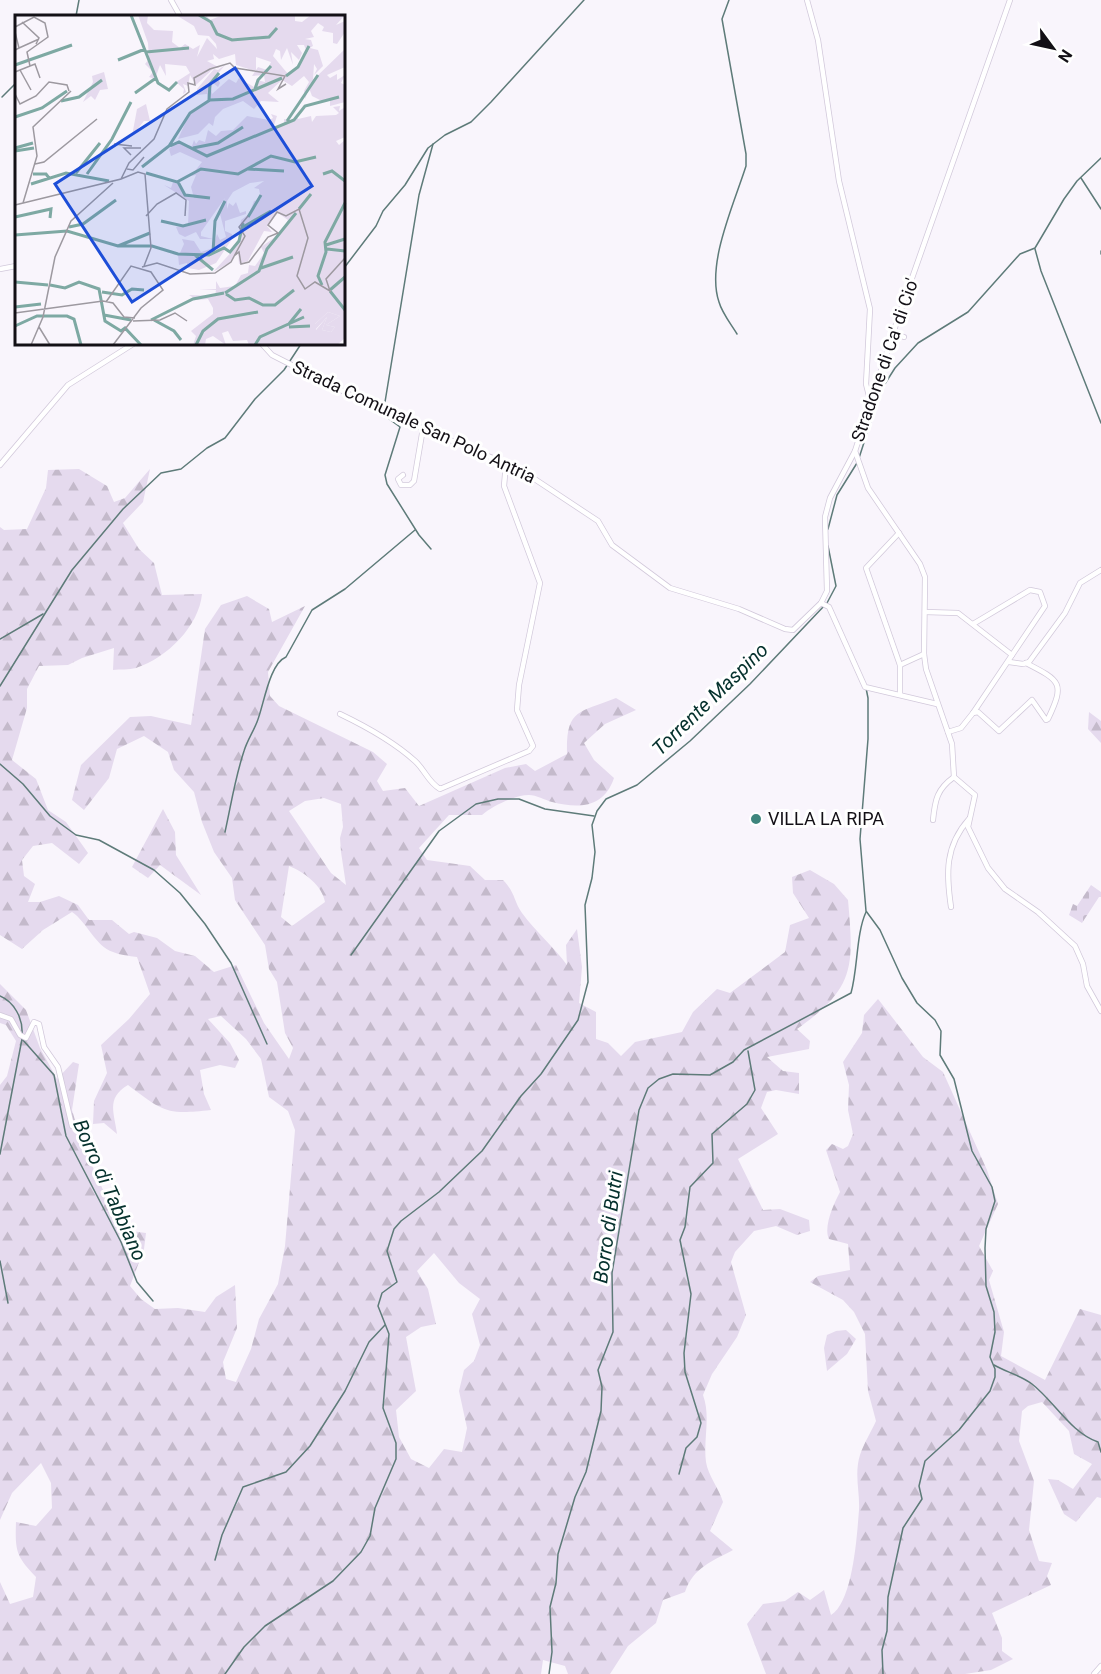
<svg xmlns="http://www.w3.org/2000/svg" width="1101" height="1674" font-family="Roboto,sans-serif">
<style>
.forest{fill:url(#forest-firs);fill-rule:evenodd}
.cemetery{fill:url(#cemetery-stones)}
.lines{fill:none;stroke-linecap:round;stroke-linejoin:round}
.stream{stroke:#5e7b79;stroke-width:1.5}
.minor-casing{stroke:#d2c9db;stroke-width:6}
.minor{stroke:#fff;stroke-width:4.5}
.poi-dot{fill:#3e857d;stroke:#fff;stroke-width:2}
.labels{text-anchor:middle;stroke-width:6;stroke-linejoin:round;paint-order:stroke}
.street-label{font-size:18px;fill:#131016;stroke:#fff}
.poi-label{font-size:18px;fill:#131016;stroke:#fff;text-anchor:start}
.water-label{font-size:20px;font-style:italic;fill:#05312d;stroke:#fff}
.inset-river{fill:none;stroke:#7ea9a3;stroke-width:3}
.inset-road{fill:none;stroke:#9d99a0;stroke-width:1.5}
.view{fill:#1d4ed8;fill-opacity:0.15;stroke:#1d4ed8;stroke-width:3}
.inset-edge{fill:none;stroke:#131016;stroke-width:3}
</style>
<defs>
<pattern id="forest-firs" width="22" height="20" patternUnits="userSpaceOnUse" patternTransform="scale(1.5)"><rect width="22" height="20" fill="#e5daee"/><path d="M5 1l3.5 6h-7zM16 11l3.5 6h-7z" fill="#c4bacb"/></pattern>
<pattern id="cemetery-stones" width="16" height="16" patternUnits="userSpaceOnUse" patternTransform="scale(1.5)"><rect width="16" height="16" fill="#e5daee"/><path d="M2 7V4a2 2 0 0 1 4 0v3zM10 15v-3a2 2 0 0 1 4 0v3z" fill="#c4bacb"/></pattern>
</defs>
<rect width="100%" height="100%" fill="#f9f5fc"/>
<g class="forest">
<path d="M79 469 107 486 114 502 125 498 150 469 143 502 123 523 139 549 154 563 162 595 202 594C199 626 167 658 136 668 129 670 120 669 113 670L114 648 82 658 68 665 39 666 27 689V708L12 760 36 779 48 810 66 822 88 853 79 864 52 843 33 846 22 860 24 876 35 884 28 902H40L59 896 78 905 89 920H112L129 934 134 932 157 938 175 951 195 956 214 972 236 965 264 1023 289 1059 293 1048 285 1033 277 982 269 969 265 945 235 900 232 878 214 852 202 822 194 792 174 770 168 752 144 736 117 749 109 778 84 810 72 800 81 765 130 717 151 716 191 725 205 629 221 605 247 596 269 609 272 622 305 606 268 672 270 696 279 706 373 752 387 764 377 781 383 791 405 788 419 806 505 768 526 764 535 771 567 754C566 709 578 713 616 698L636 710 605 724 584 743 594 760 614 778C604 808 579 809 552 802 545 800 536 795 529 795 515 795 492 806 482 815H449L419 848 427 860 470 866 485 880H503C515 892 514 902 522 913 536 932 553 946 567 965L566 945 577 929 582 967 579 1003 596 1012V1039L608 1043 621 1056 635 1042 682 1032 693 1012 717 989 730 993 785 952 790 925 809 918 793 893 792 877 810 870 834 884 848 900C854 967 855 988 797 1029L810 1041 809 1049 767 1057 783 1071 799 1073V1094L776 1090 767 1092 761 1108 778 1134 738 1159 763 1210 780 1209 809 1220 810 1231 797 1235 776 1226 754 1231 735 1252 731 1262 746 1315 737 1337 712 1374 703 1395C711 1417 703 1439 706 1462 708 1475 719 1489 723 1502L710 1531 733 1550C711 1562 694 1567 685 1592L663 1600 656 1623 628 1646 610 1674H568L565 1666 543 1660 541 1674H0V1582L10 1604 33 1597 36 1577C16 1556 15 1551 16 1522L36 1526 52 1508 51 1483 41 1463 12 1493 0 1520V1085L7 1076 16 1041 6 1025 0 1023V984L26 1010 40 1048 57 1079 73 1062 79 1064 72 1110 81 1141 117 1221 131 1231 146 1233 144 1249 130 1286 141 1299 155 1309 178 1308 205 1312 216 1297 235 1285 237 1328 223 1362 226 1379 236 1382 251 1349 259 1319 278 1284 285 1246 295 1130 288 1111 269 1097 261 1059 246 1039 221 1016 208 1019 230 1043 239 1060 235 1068 220 1065 200 1070 204 1094 211 1110C166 1115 164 1112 128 1085 106 1098 114 1112 117 1134L104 1123 93 1124 94 1101 107 1073 101 1045 129 1019 150 994 137 957C129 956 120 955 113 952 95 946 87 922 72 912L43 930 22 949 0 935V527L4 530 27 529 46 488 48 470ZM324 798 341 804 343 827 340 838 341 852 346 885 331 873 289 811 305 801ZM289 866C304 872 322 885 325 902L292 926 281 917ZM434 1253 459 1283 480 1299 472 1314 480 1345 474 1361 464 1370 459 1391 467 1428 462 1452 444 1449 429 1468 411 1459 399 1437 396 1410 416 1391 406 1337 421 1327 436 1324 428 1289 417 1271Z"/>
<path d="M1089 712 1101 721V743L1088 729Z"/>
<path d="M163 809 175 832 176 855 201 895 160 865 148 878 132 867Z"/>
<path d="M878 999 923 1057 943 1072 987 1170 998 1204 979 1246 993 1271 989 1280 1004 1332 1001 1356 1045 1380 1080 1309 1101 1315V1498L1097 1497 1076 1522 1064 1514 1048 1479 1058 1480 1073 1489 1092 1464 1074 1454 1069 1431 1042 1402 1028 1406 1022 1411 1019 1441 1034 1481 1029 1530 1039 1561 1052 1563 1047 1576 1051 1585 992 1613 1002 1638V1651L1013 1659 991 1670 965 1674H766L747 1624 763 1604 785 1601 798 1592 810 1600 824 1590 831 1615C853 1602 857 1535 859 1510 860 1492 854 1474 860 1455 864 1443 871 1432 876 1421L868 1391 865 1334 854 1312 843 1300 810 1282 818 1276 850 1270 848 1244 829 1239C823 1227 834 1203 840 1192L826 1150 832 1144 843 1149 848 1146 853 1134 848 1110 849 1085 843 1062 862 1033 864 1015Z"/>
<path d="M846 1330 856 1339 847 1354 827 1371 824 1348 827 1335 836 1331Z"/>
</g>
<path class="cemetery" d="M1091 885 1101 892V897H1099L1082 923 1069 915 1073 904 1077 906Z"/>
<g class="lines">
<g class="stream">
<path d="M729 0 722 19 746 154V166C734 204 706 264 719 302 722 313 731 324 737 334"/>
<path d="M76 16 79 0"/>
<path d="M2 97 16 83"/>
<path d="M1081 178 1101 209"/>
<path d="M1035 249 1041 271 1101 423"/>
<path d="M1101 251V254"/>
<path d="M344 268 376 226 383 211 405 185 428 148 445 135 471 122 491 102 584 0"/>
<path d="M859 458 881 390 895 368 918 343 968 312 1020 254 1035 248 1064 199 1077 181 1101 158"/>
<path d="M828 529 837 495 857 463"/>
<path d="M431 549 419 535 387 484 385 475 400 427 381 413 385 402 419 195 433 144"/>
<path d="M827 603 836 586 828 546"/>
<path d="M0 639 43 614"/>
<path d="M0 686 72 570 123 509 161 473 181 469 207 448 225 438 255 399 284 370 301 344"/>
<path d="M866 688 868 698V739L860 839 866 911 880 930 902 978 917 1003 935 1020 941 1031 940 1055 954 1079 972 1151 992 1187 995 1201 986 1229 985 1248 986 1286 994 1312 995 1332 990 1357 995 1369V1377L990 1391 959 1430 925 1461 919 1486 922 1499 903 1528 888 1597 887 1631 882 1650 883 1674"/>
<path d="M0 764 23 784 50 816 76 835 99 840 154 870 180 893 205 924 231 963 267 1044"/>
<path d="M225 832C231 805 235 778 244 751 247 741 253 732 257 722 264 705 269 664 286 657L312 610 345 589 415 530"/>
<path d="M351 955 439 831 476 804 498 799H519L545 809 594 816"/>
<path d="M0 996C14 1002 23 1018 22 1034"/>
<path d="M22 1039 54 1075 66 1136 121 1242 137 1282 153 1301"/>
<path d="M0 1154 22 1039"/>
<path d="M0 1261 8 1303"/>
<path d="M994 1365C1006 1372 1020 1375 1032 1384 1054 1401 1071 1433 1098 1442L1101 1452"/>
<path d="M679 1474 686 1448 697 1437 701 1423 685 1372 684 1353 691 1294 680 1240 685 1227 690 1187 713 1163 712 1134 747 1104 755 1090 748 1051"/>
<path d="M215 1560 222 1535 243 1487 286 1472 310 1446 345 1391 369 1342 385 1325"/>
<path d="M225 1674 244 1647 265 1626 333 1581 361 1552 370 1536 375 1508 396 1459V1443L383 1408 389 1334 378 1306 382 1293 397 1282 387 1251 394 1229 401 1221 439 1192 482 1151 521 1096 541 1074 578 1020 588 982 585 905 592 878 595 852 592 825 597 811 606 799 637 785 690 741 750 684 824 606"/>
<path d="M549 1674 552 1652 550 1607 556 1583 558 1554 575 1497 586 1472 601 1411 602 1387 598 1370 613 1332 612 1273 639 1110 648 1088 659 1079 673 1074 710 1075 733 1062 744 1050 851 993C858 968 856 934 866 912"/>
</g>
<g class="minor-casing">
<g id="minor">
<path d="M171 0 180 16"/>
<path d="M807 0 818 40 839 181 870 309 866 384 870 400"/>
<path d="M1010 0 899 315 855 451 868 488 920 564 925 577 924 654 926 669 952 744 954 777 975 795 968 827 988 868 1005 889 1038 912 1075 946 1083 964 1087 986 1101 1011"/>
<path d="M0 269 16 266"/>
<path d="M893 333 904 337"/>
<path d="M262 344 272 355 386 413 521 470 598 521 612 545 670 588 739 609 785 629 793 630 821 603 827 591 825 517 830 498 855 451"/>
<path d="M0 465 68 385 133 344"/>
<path d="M403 475 398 479 401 485H410L414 481 423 428"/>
<path d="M899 533 866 568 900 665V694"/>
<path d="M821 603 829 607 865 687 937 704"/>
<path d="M925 612 958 613 1012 655"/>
<path d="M973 624 1030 590 1040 592 1045 606 973 713"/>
<path d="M1009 662 1023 664 1029 662 1065 613 1080 583 1101 570"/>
<path d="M900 665 924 654"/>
<path d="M340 714C365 726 394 742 415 761 425 770 428 782 440 789L529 751 533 746 517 710 519 685 540 583 504 486 506 463"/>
<path d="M948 732 961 728 973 713 978 712 999 731 1032 700 1046 720 1048 719C1065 683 1061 681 1026 663"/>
<path d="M933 820C935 800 937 789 954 777"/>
<path d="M951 907C946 873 945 846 969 819"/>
<path d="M0 1015 11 1019 20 1035 26 1038 34 1022 39 1024 44 1047 58 1067 72 1126"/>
<path d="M1094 1674 1101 1666"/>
</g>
</g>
<use href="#minor" class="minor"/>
</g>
<circle class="poi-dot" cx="756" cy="819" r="6"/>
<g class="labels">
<g class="street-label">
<text transform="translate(885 360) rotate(-71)" y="6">Stradone di Ca' di Cio'</text>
<text transform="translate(414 422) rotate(25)" y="6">Strada Comunale San Polo Antria</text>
</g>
<g class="poi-label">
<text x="768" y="825">VILLA LA RIPA</text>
</g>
<g class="water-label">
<text transform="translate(710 699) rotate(-44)" y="7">Torrente Maspino</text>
<text transform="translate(110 1190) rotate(66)" y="7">Borro di Tabbiano</text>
<text transform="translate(608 1227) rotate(-82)" y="7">Borro di Butri</text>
</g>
</g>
<g transform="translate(15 15)">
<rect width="330" height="330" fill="#f9f5fc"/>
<path d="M313 297 325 301 311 310 320 312 316 317 307 315 312 302 300 315V309Z" fill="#e5daee"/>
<path d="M123 0H133L132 8 139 15 158 16 157 27 165 33 170 29 178 34 185 30 182 42 192 23 202 34 201 29 194 21 183 20 179 11 161 0H191L195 5 208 0H280V6L287 7 296 0H330L321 10 330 6V17L322 29 318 28V18L307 16 309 12 303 8 296 16 299 22 290 24 296 25 298 31 291 35 289 30H282L287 38 284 45 276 37 278 50 272 33 266 45 265 36 261 34 258 41 273 59 284 52 295 33 303 35 308 51 299 60 302 54 299 49 298 65 330 34V52L312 60 315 63 322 59V65L330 60 326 68 330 70V87L315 91V84L307 86 297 81 294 73 290 84 289 76 294 67 289 61 277 71 267 65 253 78 264 87 246 86 239 94 228 86 208 94 200 102 198 111 194 108 183 119 163 124 174 100 193 85 192 79 182 80V74L199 54 203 55 210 50 201 61 205 68 203 72 198 68 196 73 197 79 214 64 221 68 224 63 239 72 242 65 250 67 249 60 237 61 243 52 252 55 256 47 241 42V55H237L221 50 220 39 204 44 198 39 199 44 192 46 205 53H199L181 70 175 60 173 71 168 69 171 77 168 79 169 74 161 67 175 58 171 51 150 49 151 61 145 50 140 64 134 62 138 57 130 49 134 44 133 28ZM89 57 93 74 85 75 80 85 76 81 68 87 78 67 77 61ZM131 89 135 106H129L117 121 122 94ZM325 91 324 96 330 92V122L321 126 324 130 330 125V323L322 330H234L232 325 218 326 213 316 207 318 211 330 198 321 191 324 190 330H178L181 321 176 316 198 299V293L193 284 182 285 174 280 200 281 201 275 184 274H201V266L205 273 220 271 226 260 233 258 234 250 240 251 245 244 249 238 246 232 266 218 273 205 263 198 252 211 257 217 249 216 233 246 224 249 223 236 214 248 198 257 222 231 226 205 234 199 239 186 246 184 244 174 239 173 249 166 235 168 218 177 212 186V194L214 188 218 191 221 187 225 198 231 196V199L210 206V216L217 219V224L201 248 184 255 173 253 172 248 164 250 163 240 157 239 165 238 169 229 167 224 179 226 186 237 198 233 202 219 205 225 211 222 204 195 210 183 186 217V221L198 224H185L181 217 170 222 164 219 161 212 173 210 174 186 149 170 156 173 158 167 162 168 173 182 179 183 176 172 181 160 176 161 187 147 165 137 156 141 154 134 162 128 177 131 179 125 181 129 184 125 190 127 193 115 201 121 206 116 218 115 232 101 254 105 258 103 256 99 262 101 258 113 269 108V104L280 106 281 100 283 104 296 101 297 107 301 101 321 100 324 98 318 92ZM313 297 325 301 311 310 320 312 316 317 307 315 312 302 301 315 300 309Z" fill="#e5daee" fill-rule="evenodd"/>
<path class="inset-river" d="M116 0 143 68 154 75 162 67M184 0 196 7 202 19 217 25 254 22 262 13M131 37 174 33M103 45 130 34M0 50 57 30M271 61 283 52 294 31M240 74 243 65 256 51M120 78 141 63M194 85 195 69 204 58M46 86 64 82 87 65M0 102 27 93 52 76M272 106 303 60M155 131 164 127 192 141 279 105 290 91 324 82M0 133 18 128M178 133 203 128 228 112M0 136 19 133M127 152 154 131 175 98 195 85 218 84 267 63M233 154 269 156M61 158 85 128M131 158 162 167 186 154 223 159 256 141 280 147 301 142M18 159H31L34 163M72 159 97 124 116 87M308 159 317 156 330 166M163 167 170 180 195 183M16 169 51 158 94 166M284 194 296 179M0 202 36 194 35 203M233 202 246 180M146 206 168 211 191 205M54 212 68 209 101 185M228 212 256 196M0 220 52 216 103 231H137L163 239 194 240 209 233 215 237 224 226 228 208M311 230 330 224M103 231 135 218M312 234 330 236M198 237 200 206 210 186M180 240 198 255M246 253 278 242M0 267 33 270M35 270 50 273 64 267 84 274 90 306 106 316 110 313 126 330M307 270 303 261 311 237 310 227 330 188M315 275 330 262M315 276 330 295M87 277 107 280 117 274 129 275M210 278 244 256 252 234 281 198M211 279 220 285 234 283 248 290H260L279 275M0 292 26 289M89 300 116 305M136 305 178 284 209 278M139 305 159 316 166 325M273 310 286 294M0 311 22 301H52L59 304 66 330M274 312 295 311M181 330 188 316 203 304 243 297M240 330 245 322 289 302"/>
<path class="inset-road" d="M7 7 24 23 21 29M0 12 19 2 30 8 33 22 12 37 15 51M0 17 4 33 0 35M4 33 24 24M5 55 16 75M0 57 20 49 25 63M0 79 5 89 21 81 34 67 52 70 54 76M99 129 117 131M116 140 109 133H126M20 149 29 147 82 104M112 154 118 155 129 142M106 164 123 157 130 159 136 233 129 251M8 188 22 141 18 112 56 76M0 190 106 164 114 148 139 124 152 94 174 77 173 68 180 70 179 63 195 54 215 48 220 53 270 61 263 74 271 69M131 201 142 189 161 178 171 185 170 201M219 241 224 237 226 249 234 247 253 222 263 218 253 210 262 197 271 201 284 194 293 223 282 261 290 274 300 267 315 276 311 264 330 243M127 252 142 248 175 259 200 258 216 247 230 221 224 212 233 201M91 287 116 251 136 257 148 275 126 293 98 330M0 298 88 286 98 288 109 302 120 303M118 306 145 305 160 298 172 306M24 312 35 330M16 330 28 302 40 242 56 206 98 168"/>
<path class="view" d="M220 53 297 171 117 287 40 169Z"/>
<rect width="330" height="330" class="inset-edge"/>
</g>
<g transform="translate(1053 48) rotate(123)" stroke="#ffffff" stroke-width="4.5" paint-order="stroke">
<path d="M0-4.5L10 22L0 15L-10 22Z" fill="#131016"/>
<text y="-9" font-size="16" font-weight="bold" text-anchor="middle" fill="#131016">N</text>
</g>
</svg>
